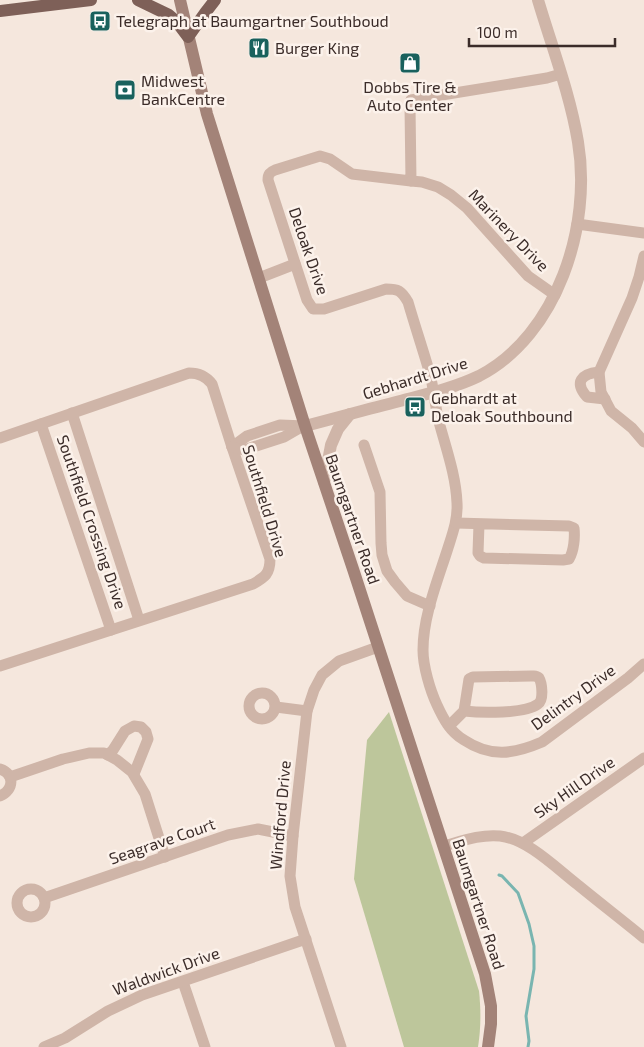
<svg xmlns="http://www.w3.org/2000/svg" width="644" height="1047" font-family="'Exo 2',sans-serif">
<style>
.green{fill:#bdc69b}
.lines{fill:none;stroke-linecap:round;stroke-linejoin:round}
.stream{stroke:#79b5b0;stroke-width:3}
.minor{stroke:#cfb5a8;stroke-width:11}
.tertiary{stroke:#cfb5a8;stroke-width:12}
.secondary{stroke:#a38378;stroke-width:12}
.primary{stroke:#7e6058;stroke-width:12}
.labels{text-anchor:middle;stroke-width:5;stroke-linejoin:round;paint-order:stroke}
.poi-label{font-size:16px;fill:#3b2c29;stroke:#fcf2eb;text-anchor:start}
.street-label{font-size:16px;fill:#3b2c29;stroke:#fcf2eb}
</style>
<rect width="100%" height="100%" fill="#f5e7dd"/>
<path class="green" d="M389 712 479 991C481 1010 481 1028 478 1047H404L354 879 367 740Z"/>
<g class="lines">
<path class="stream" d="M499 875 502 876 518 893 529 924 534 946V969L526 1016 529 1041 528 1047"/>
<g class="minor">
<path d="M561 74 547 78 411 100 410 106 411 181 352 174 330 159 320 156 275 170C270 172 268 174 268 180L307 300 313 309H324L386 289C398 289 401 290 408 302 415 326 423 350 430 374 434 390 435 406 439 422 446 448 456 476 457 503 458 520 452 535 447 551 437 582 423 617 423 650 423 666 430 690 437 705 443 718 450 732 464 740 491 758 514 754 542 742L628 678 644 664"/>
<path d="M411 181 422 182 438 187 451 195 467 208 528 276 555 295"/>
<path d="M577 224 644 233"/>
<path d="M644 256 639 277 632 298 599 372 601 392 611 411 632 428 644 442"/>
<path d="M259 278 295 264"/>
<path d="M599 372C581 374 574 382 587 397L605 399"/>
<path d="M72 413 139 620"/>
<path d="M41 424 111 630"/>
<path d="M0 438 189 373C199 373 206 376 212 384L232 447 270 559C270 574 265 577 253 584L0 666"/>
<path d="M364 445 380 492 381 543 382 555 387 571 395 582 407 596 430 606"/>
<path d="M232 447 247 436 280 425 305 426"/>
<path d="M232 447 244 450 284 437 303 426"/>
<path d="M456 523 569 526 574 528C575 537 574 551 569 559L563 560 484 558 480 556 478 553 479 524"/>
<circle cx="262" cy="706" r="13"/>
<path d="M276 707 307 711"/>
<path d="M449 726 464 711C481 713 525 714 538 704 544 700 542 683 539 678 536 675 535 676 531 676L473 677 469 679 464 711"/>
<path d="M108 755 113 750 125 731 134 726 141 727 146 732 148 739 134 774"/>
<path d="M0 769C15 774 14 790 0 796"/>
<path d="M10 777 63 759 89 753H104L108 755 117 760 132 772 145 794 165 857"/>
<path d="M523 843 644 758"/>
<path d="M444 846C462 841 481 834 500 836 528 839 556 868 578 885 600 903 622 920 644 938"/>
<circle cx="31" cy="903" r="14"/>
<path d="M44 898 228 835 258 829 293 836"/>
<path d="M183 982 205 1047"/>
<path d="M44 1047 65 1038 108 1011 142 995 306 939"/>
<path d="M341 1047 295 907 290 876 293 836 307 711 314 690 322 675 339 661 378 647"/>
</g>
<g class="tertiary">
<path d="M305 426C336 418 368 409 400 401 427 394 454 388 479 376 558 335 592 225 578 142 570 94 552 47 538 0"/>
<path d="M324 482 331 445 338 429 350 414"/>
</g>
<path class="secondary" d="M180 0 207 114 305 426 353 569 485 974 491 1006V1024L488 1047"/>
<g class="primary">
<path d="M138 0 169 15 176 21 188 37 205 13 215 0"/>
<path d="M0 11 91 0"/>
</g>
</g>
<defs>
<g id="bus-square" transform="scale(1.125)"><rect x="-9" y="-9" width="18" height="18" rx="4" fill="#19615d" stroke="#fcf2eb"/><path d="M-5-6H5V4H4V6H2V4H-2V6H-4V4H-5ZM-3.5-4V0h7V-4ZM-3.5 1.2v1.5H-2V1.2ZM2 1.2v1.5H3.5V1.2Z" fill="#fff"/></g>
<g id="restaurant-square" transform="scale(1.125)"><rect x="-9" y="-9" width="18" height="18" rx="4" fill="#19615d" stroke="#fcf2eb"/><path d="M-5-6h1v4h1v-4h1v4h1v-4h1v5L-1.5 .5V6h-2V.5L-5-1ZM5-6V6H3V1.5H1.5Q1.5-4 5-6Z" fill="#fff"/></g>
<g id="shop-square" transform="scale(1.125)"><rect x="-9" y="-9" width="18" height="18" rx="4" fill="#19615d" stroke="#fcf2eb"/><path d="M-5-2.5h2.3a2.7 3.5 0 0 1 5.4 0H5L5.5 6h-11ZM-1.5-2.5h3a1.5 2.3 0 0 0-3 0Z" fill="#fff"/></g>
<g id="bank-square" transform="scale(1.125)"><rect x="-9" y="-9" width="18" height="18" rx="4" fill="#19615d" stroke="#fcf2eb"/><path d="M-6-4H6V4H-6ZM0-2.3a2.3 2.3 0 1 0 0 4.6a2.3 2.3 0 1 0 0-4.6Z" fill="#fff"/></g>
</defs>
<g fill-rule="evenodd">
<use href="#bus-square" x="100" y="21"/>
<use href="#restaurant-square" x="259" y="48"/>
<use href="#shop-square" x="410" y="63"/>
<use href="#bank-square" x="125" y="90"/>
<use href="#bus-square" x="415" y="407"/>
</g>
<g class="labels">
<g class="poi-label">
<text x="116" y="27">Telegraph at Baumgartner Southboud</text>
<text x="275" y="54">Burger King</text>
<text x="141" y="87">Midwest<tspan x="141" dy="18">BankCentre</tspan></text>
<text x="410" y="93" text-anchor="middle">Dobbs Tire &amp;<tspan x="410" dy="18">Auto Center</tspan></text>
<text x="431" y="404">Gebhardt at<tspan x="431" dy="18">Deloak Southbound</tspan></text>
</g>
<g class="street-label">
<text transform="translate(509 230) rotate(46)" y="6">Marinery Drive</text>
<text transform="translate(309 251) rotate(71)" y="6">Deloak Drive</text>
<text transform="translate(415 378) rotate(-17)" y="6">Gebhardt Drive</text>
<text transform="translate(265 501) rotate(73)" y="6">Southfield Drive</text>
<text transform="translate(353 519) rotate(71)" y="6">Baumgartner Road</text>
<text transform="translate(92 522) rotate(71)" y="6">Southfield Crossing Drive</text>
<text transform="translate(573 697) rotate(-36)" y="6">Delintry Drive</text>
<text transform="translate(574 787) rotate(-35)" y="6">Sky Hill Drive</text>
<text transform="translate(280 815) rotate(-85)" y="6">Windford Drive</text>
<text transform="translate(162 841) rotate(-19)" y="6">Seagrave Court</text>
<text transform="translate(479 904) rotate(72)" y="6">Baumgartner Road</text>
<text transform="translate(166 971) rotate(-20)" y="6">Waldwick Drive</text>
</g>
</g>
<path d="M469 38v8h146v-8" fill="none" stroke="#3b2c29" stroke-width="2.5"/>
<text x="477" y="38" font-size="15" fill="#3b2c29" stroke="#fcf2eb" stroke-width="4" paint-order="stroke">100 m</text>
</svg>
